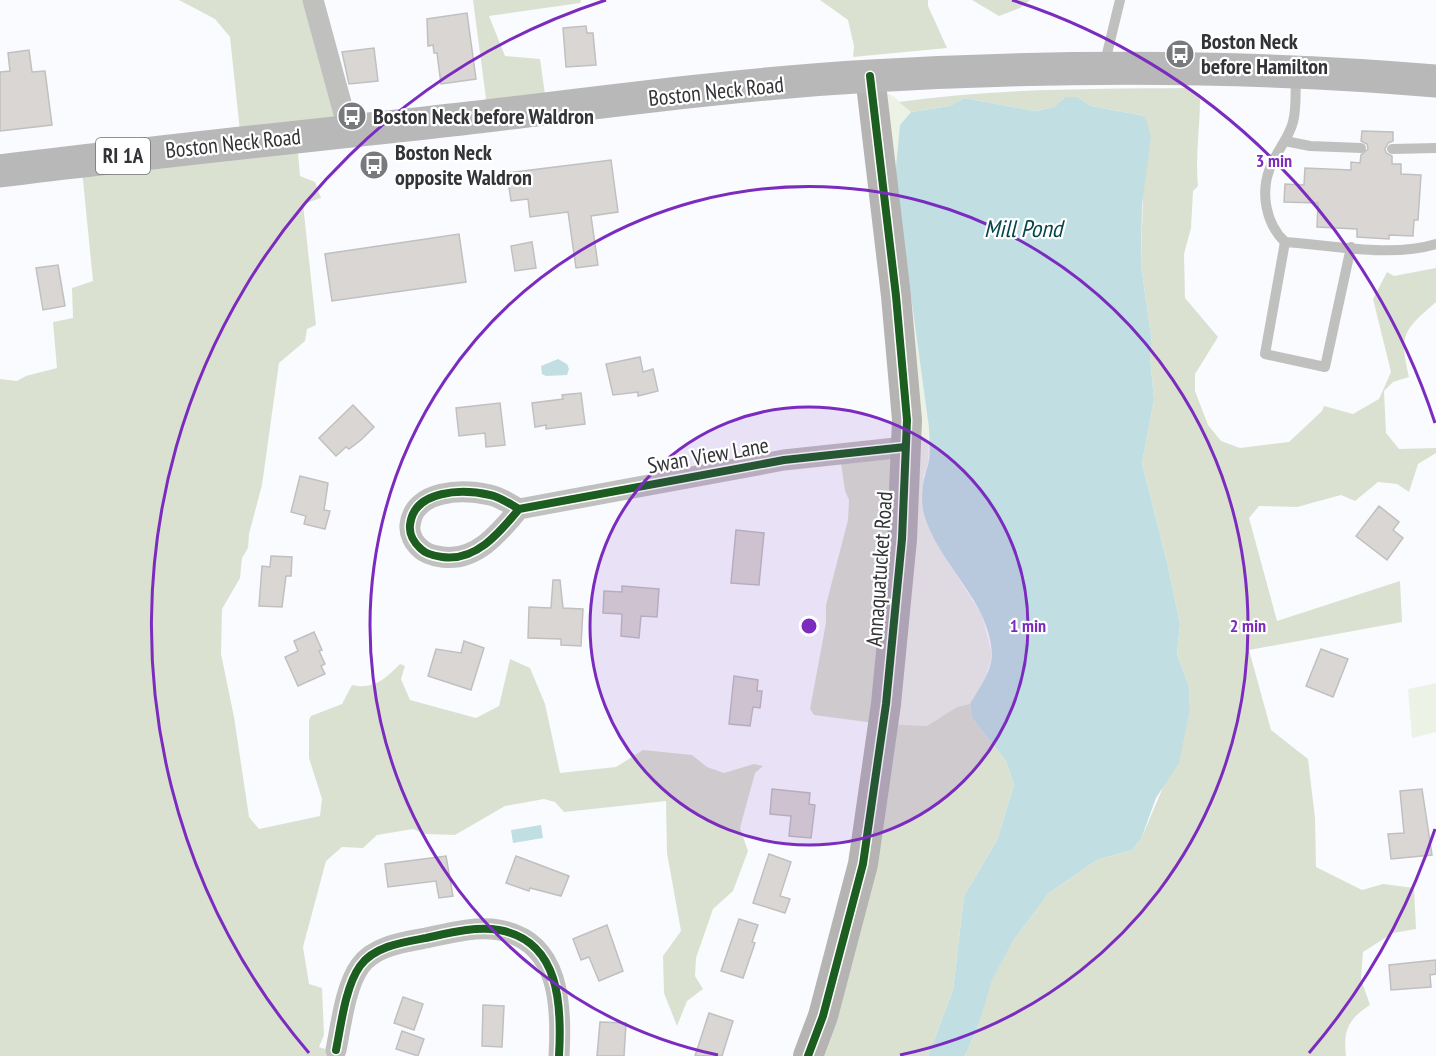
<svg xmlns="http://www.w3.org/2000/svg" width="1436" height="1056" font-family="'PT Sans Narrow',sans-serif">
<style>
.green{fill:#edf2e6}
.forest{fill:#dbe1d1}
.water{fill:#c1dfe2}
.building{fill:#dad6d3;stroke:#c0c0c1;stroke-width:1.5}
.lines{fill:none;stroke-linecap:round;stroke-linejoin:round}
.lane{stroke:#c0c0bf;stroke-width:10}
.street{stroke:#c0c0bf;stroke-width:21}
.secondary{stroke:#b5b4b3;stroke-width:30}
.primary{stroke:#b8b8b8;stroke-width:33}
.cycleway-casing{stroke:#fff;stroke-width:11}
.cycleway{stroke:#1b5e20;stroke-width:8}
.ring{fill:none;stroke:#7b2cbf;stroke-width:3}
.labels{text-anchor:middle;stroke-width:4.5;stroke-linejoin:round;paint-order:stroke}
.shield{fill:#fff;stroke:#707173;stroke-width:1.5}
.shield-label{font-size:21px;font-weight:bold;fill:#333437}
.poi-label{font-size:22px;font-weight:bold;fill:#333437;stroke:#fff;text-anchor:start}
.street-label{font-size:22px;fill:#333437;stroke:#fff}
.water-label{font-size:24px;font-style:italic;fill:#04464a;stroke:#fff}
.centre{fill:#7b2cbf;stroke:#fff;stroke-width:3}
.ring-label{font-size:18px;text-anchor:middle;font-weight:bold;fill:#7b2cbf;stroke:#fff;stroke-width:4.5;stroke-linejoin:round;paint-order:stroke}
</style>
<rect width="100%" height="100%" fill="#f9fbfe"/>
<g class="green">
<path d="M877 89 893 96 911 112 900 125 929 428 928 463 923 476 937 544 982 616 992 655 985 679 970 704 957 707 927 726 882 724 901 544Z"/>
<path d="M1436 683V732L1412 738 1408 689Z"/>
</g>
<g class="forest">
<path d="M179 0H312L344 120 297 141 300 176 315 182 321 198 303 204 316 325 307 329 305 341 279 363 262 485 249 534 248 548 242 558 240 578 222 609 221 654 234 717 249 817 259 829 320 816 322 799 309 758V720L311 716 342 704 352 685C374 690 385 679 400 664L405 666 401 679 410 700 476 718 499 706 510 659 530 668 545 704 560 773 616 767 643 750 692 755 707 767 724 773 754 764 763 766 755 773 740 828 748 851 733 891 713 909 696 958 695 976 703 989 687 1001 677 1026 664 993 663 956 681 931 667 853 666 801 564 812 555 802 544 799 505 806 455 835 425 834 413 829 377 835 363 848 342 847 326 861 303 947 309 984 322 988 324 1035 319 1047 328 1050V1056H0V379L17 381 26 376 57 368 53 322 73 318 72 288 93 281 82 170 241 141 230 37 215 19Z"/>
<path d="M473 0H581L580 3 489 16 505 56 540 59 547 109 488 114Z"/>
<path d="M820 0H928V6L947 48 853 57 854 46 848 20Z"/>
<path d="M972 0H1030L1020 8 999 16Z"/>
<path d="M1190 88 1200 99C1200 128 1195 157 1198 186L1193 191 1191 228 1184 254 1185 298 1218 337 1195 374V391L1208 425 1221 441 1240 448 1289 442 1322 411 1324 406 1353 414 1379 399 1391 372 1373 299 1387 272 1394 276 1436 268V302C1403 331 1399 334 1409 377L1393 382 1384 391 1386 433 1399 449 1436 448V453L1418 464 1409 492 1397 484 1378 482 1355 501 1341 495 1297 507 1259 506 1249 518 1277 621 1400 581 1402 622 1249 650 1271 730 1308 759 1315 818 1316 867 1362 890 1383 884 1414 888 1416 929 1393 933 1363 952 1361 979 1370 1005C1348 1019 1343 1031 1346 1056H965L979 1024 991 980 1013 941 1049 893 1097 860 1132 850 1141 839 1161 792 1190 709 1189 687 1177 654 1180 624 1167 562 1142 463 1154 400 1150 356 1152 343 1141 265 1145 116 1091 106 1078 97H1065L1054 107 1035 111 964 98 950 106 911 112 899 102C996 88 1092 89 1190 88Z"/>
<path d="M903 446 883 724 927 726 957 707 970 704 972 718 1006 761 1014 785 997 840 964 896 953 990 928 1056H808L882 724 814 715 810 709 826 623V605L848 520 849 500 845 491 840 456Z"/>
</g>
<g class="water">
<path d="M1065 97H1078L1091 106 1145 116 1151 137 1142 205 1141 265 1152 343 1150 356 1154 400 1142 463 1167 562 1180 624 1177 654 1189 687 1190 709 1179 763 1156 798 1141 839 1132 850 1097 860 1049 893 1013 941 992 980 979 1024 965 1056H928L953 990 964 896 997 840 1014 785 1006 761 972 718 970 704C978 690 992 672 992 654 990 601 938 564 924 514 920 498 923 480 928 465 931 454 929 439 929 428L895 178 900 125 911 112 950 106 964 98 1035 111 1054 107Z"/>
<path d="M558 359 567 364 569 369 567 375 546 376 542 374 541 366Z"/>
<path d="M541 825 543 838 513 843 511 830Z"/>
</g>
<g class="building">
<path d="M467 13 476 79 441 84 437 53H434L433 45 428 46 427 19Z"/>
<path d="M586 26 587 33H593L596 65 566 67 563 28Z"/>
<path d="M374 48 378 81 349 84 342 52Z"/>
<path d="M29 50 32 72 45 71 52 125 0 131V72L10 71 8 53Z"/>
<path d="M1362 131 1393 132V141L1388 143 1385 149 1386 153 1392 156V164H1401V174L1421 175 1418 220H1414L1413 236 1389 235V239L1357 237V229L1317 227 1318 203 1284 202 1285 184 1304 185 1305 168 1351 170V162L1360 163 1361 155 1368 149 1367 144 1361 141Z"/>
<path d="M611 160 618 212 591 216 598 265 576 268 568 212 530 217 528 199 511 201 507 173Z"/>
<path d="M459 234 466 282 332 301 325 254Z"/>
<path d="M532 242 536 268 515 271 511 246Z"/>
<path d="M58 265 65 306 43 310 36 268Z"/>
<path d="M640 357 643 372 653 369 658 391 638 396V392L613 395 606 364Z"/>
<path d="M581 393 585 424 546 429V425L535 427 532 403 563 399 562 395Z"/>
<path d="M500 403 505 445 486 447 485 433 459 436 456 408Z"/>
<path d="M353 405 374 427 361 440 349 449 346 447 336 456 319 438Z"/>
<path d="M300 476 328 483 324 510 330 511 325 529 304 524 306 516 291 512Z"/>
<path d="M1379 506 1399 522 1393 530 1403 538 1387 560 1356 536Z"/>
<path d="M736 530 764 533 759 585 731 583Z"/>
<path d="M271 556 292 557 291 576H286L282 607 259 606 262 566 270 567Z"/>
<path d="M553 580H560L563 608 583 609 581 646 561 645V639L528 638 529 607 551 608Z"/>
<path d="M622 586 659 589 657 617 641 616 639 638 621 636 622 614 603 613 604 591 622 592Z"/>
<path d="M314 632 322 650 319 651 325 664 321 666 325 674 298 686 285 657 298 651 294 641Z"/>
<path d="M464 641 484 648 471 690 428 676 436 649 461 653Z"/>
<path d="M1321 649 1348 659 1333 697 1306 686Z"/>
<path d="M734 676 758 680 757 691H762L760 708 753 707 750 726 729 724Z"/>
<path d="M772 789 810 793 809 804 815 805 811 838 789 836 791 816 770 814Z"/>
<path d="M1422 789 1432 855 1391 859 1388 834 1404 833 1400 791Z"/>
<path d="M769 854 791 862 780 896 790 899 785 913 753 903Z"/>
<path d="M446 856 453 896 439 898 436 881 388 887 385 864Z"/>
<path d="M516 856 569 876 561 896 530 888 529 891 506 883Z"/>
<path d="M739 919 758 925 752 942 755 943 743 978 721 971Z"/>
<path d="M607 925 623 971 599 981 589 957 581 960 573 939Z"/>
<path d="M1436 960V974L1430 975 1431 987 1391 990 1389 965Z"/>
<path d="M403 997 423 1004 414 1030 394 1023Z"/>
<path d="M483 1005 504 1006 502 1047 482 1046Z"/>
<path d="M709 1013 733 1021 722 1056H695Z"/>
<path d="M600 1022 626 1023 624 1056H597Z"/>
<path d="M402 1031 424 1039 418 1056 396 1049Z"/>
</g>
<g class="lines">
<g class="lane">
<path d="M1104 66 1120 0"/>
<path d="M1285 141 1310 146 1361 148"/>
<path d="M1392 149 1436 148"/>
<path d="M1285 242C1266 224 1260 193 1270 168 1276 152 1289 138 1293 122 1297 107 1295 89 1296 74"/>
<path d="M1351 247 1325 367 1265 354 1285 242C1331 245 1392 258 1436 244"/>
</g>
<g class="street">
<path d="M313 0 349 132"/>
<path d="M519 509C510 504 500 497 490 495 463 489 414 489 410 525 409 534 414 543 421 549 426 554 435 556 442 557 476 562 500 532 519 509L784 460 905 447"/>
<path d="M336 1050C341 1026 345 987 360 966 374 946 404 942 426 938 449 933 475 926 499 930 560 941 562 1005 559 1056"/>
</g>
<path class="secondary" d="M808 1056 823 1016 863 864 886 704 902 539 907 420 896 296 870 76"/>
<path class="primary" d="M0 171C153 152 307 136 461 119 597 103 734 84 871 76 1059 65 1249 65 1436 81"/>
<g class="cycleway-casing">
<g id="cycleway">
<path d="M519 509C510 504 500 497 490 495 463 489 414 489 410 525 409 534 414 543 421 549 426 554 435 556 442 557 476 562 500 532 519 509L784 460 905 447"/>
<path d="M336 1050C341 1026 345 987 360 966 374 946 404 942 426 938 449 933 475 926 499 930 560 941 562 1005 559 1056"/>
<path d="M808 1056 823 1016 863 864 886 704 902 539 907 420 896 296 870 76"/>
</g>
</g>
<use href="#cycleway" class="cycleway"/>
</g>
<circle cx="809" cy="626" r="219" fill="#7b2cbf" fill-opacity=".12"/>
<g class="ring">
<circle cx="809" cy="626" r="219"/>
<path d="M718 1055A439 439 0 1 1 900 1055"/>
<path d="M1435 829A658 658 0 0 1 1309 1053M309 1053A658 658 0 0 1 606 0M1012 0A658 658 0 0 1 1435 423"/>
</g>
<defs>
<g id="bus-disc" transform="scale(1.5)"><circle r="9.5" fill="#787a7d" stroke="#fff"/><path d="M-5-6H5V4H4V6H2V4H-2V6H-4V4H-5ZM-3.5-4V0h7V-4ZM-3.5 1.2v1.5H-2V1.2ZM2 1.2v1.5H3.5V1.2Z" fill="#fff"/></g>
</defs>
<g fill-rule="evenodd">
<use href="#bus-disc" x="1180" y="54"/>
<use href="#bus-disc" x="352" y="116"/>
<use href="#bus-disc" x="374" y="165"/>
</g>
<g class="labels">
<rect class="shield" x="96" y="138" width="54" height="36" rx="4.5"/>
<g class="shield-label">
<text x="123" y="163">RI 1A</text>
</g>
<g class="poi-label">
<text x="1201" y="49">Boston Neck<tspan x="1201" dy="25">before Hamilton</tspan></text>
<text x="373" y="124">Boston Neck before Waldron</text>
<text x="395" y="160">Boston Neck<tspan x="395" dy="25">opposite Waldron</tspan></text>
</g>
<g class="street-label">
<text transform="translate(716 91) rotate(-6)" y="8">Boston Neck Road</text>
<text transform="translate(233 143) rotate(-6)" y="8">Boston Neck Road</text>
<text transform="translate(708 455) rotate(-10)" y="8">Swan View Lane</text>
<text transform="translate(879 569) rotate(-86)" y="8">Annaquatucket Road</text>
</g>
<g class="water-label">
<text x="1023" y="237">Mill Pond</text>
</g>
</g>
<circle cx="809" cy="626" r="9" class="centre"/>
<g class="ring-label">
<text x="1274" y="167">3 min</text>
<text x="1028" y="632">1 min</text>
<text x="1248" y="632">2 min</text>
</g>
</svg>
